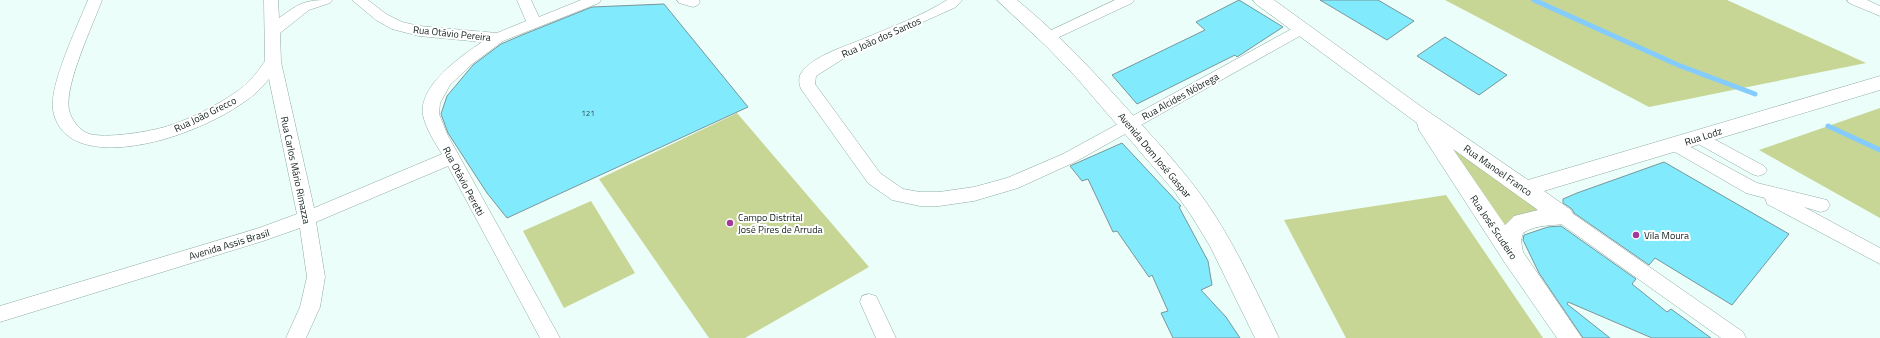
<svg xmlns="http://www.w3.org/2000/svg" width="1880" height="338" font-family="'Titillium Web',sans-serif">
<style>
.green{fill:#c7d695}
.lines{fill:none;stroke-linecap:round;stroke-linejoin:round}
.stream{stroke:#84ccfd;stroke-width:5}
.building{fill:#81eafc;stroke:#79969b}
.minor-casing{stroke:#8eaba4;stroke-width:1}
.tertiary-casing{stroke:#8eaba4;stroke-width:1}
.minor{fill:#fff;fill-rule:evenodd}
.tertiary{fill:#fff;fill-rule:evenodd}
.poi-dot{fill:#a2399b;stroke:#fff;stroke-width:1.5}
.labels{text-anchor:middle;stroke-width:4;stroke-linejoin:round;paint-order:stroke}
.number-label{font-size:8px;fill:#2e5153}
.street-label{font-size:10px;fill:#121e1b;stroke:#fff}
.poi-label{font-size:10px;fill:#121e1b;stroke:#fff;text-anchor:start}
</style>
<rect width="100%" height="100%" fill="#ecfefa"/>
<g class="green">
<path d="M1445 0H1727L1866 63 1649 107Z"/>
<path d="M1880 108V218L1759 150Z"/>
<path d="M737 113 869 267 745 338H709L599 179Z"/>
<path d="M1444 140 1545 209 1503 229Z"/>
<path d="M1446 195 1543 338H1346L1284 220Z"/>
<path d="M591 201 635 273 564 308 523 231Z"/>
</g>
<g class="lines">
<g class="stream">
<path d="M1534 0 1678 65 1755 94"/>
<path d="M1828 126 1880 150"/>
</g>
</g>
<g class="building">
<path d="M1239 0 1283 27 1237 57 1235 55 1137 104 1112 75 1205 30 1196 22Z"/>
<path d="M1320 0H1378L1414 21 1387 40Z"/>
<path d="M664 4 748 107 507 218 487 193 448 133 441 114 447 96 473 65 501 44 522 35 592 7Z"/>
<path d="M1445 37 1507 75 1479 95 1417 56Z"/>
<path d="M1122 143 1181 206 1179 207 1208 261 1212 285 1201 290 1226 317 1240 338H1173L1161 313 1168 311 1152 275 1149 277 1117 231 1113 232 1088 179 1082 181 1070 166Z"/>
<path d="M1664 162 1789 234 1732 305 1655 258 1649 265 1574 213 1572 209 1563 203V199L1577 193Z"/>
<path d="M1561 226 1636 279 1632 284 1667 312 1671 309 1711 338H1652L1568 302 1567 304 1610 338H1583L1539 273 1523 240 1524 235 1548 227Z"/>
</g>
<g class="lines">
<g class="minor-casing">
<g id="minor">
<path d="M88 0H102C93 25 64 85 69 110 71 119 79 130 87 133 103 140 155 131 171 125 194 117 216 106 236 92 248 84 257 73 265 61L264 0H278L279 18C301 2 305 0 332 0L330 3 309 10 280 33 281 62 314 208 442 154C435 143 426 129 423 115 418 86 461 56 482 42L419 36 392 29 376 20 352 0H368L386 14 402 22 419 26 497 33 526 21 517 0H531L539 17 581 0H601L599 3 503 41 472 64 450 85 440 103 439 114 447 134 560 338H540L448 166 316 222 325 277 320 307 306 338H286L300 307 307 277 300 228 263 241 0 322V306L259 228 297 214 269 79C262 87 256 94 247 100 228 114 205 125 183 133 146 147 63 165 53 110 49 85 78 25 88 0Z"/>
<path d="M677 0H699L700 2 698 5 693 7 679 3Z"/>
<path d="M947 0H962L956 7 846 57 816 76 815 84 880 173 903 189 920 192H939L974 187 1007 178 1063 154 1297 26 1302 24 1307 26 1309 29 1307 32 1075 162 1018 188 974 201 939 206H920L892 200 868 183 801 89C799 84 798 76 802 72 813 56 846 46 863 39 891 27 922 16 947 0Z"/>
<path d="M1115 0H1134L1132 3 1053 40 1048 42 1043 40 1040 37 1043 34Z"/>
<path d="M1847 0H1867L1880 6V16L1849 3Z"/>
<path d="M1699 131 1764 166 1767 170 1764 174 1758 176 1752 174 1693 141 1691 137 1693 133Z"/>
<path d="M1676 139 1757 183 1827 200 1830 205 1827 210 1821 212 1804 207 1880 248V264L1767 204 1765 198 1746 193 1670 149 1668 145 1670 141Z"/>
<path d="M1563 209 1569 211 1743 332 1746 338H1721L1557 221 1554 216 1557 211Z"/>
<path d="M869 294 876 296 896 338H876L860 302 862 296Z"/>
</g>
</g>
<g class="tertiary-casing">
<g id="tertiary">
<path d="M997 0H1017C1059 34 1095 73 1131 113 1161 146 1192 179 1216 217 1240 255 1259 297 1279 338H1255L1210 246 1191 215 1174 191 1075 76 1046 46Z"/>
<path d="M1253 0H1274L1426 110 1528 180 1880 76V90L1544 191 1571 210 1574 216 1571 222C1555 227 1538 223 1523 233L1521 241 1523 252 1582 338H1557L1505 263 1419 130 1417 123 1256 4ZM1453 149 1538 210 1514 216 1505 225Z"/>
</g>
</g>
<use href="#minor" class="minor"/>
<use href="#tertiary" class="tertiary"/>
</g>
<g class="poi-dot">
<circle cx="730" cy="223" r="4"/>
<circle cx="1636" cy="235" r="4"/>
</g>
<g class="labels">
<g class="number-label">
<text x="588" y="116">121</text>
</g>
<g class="street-label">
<text transform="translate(452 33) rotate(6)" y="4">Rua Otávio Pereira</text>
<text transform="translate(881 37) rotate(-24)" y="4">Rua João dos Santos</text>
<text transform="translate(1180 96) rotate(-29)" y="4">Rua Alcides Nóbrega</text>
<text transform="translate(205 114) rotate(-26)" y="4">Rua João Grecco</text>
<text transform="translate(1703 136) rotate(-18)" y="4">Rua Lodz</text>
<text transform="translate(1155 155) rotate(50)" y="4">Avenida Dom José Gaspar</text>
<text transform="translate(296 170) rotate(78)" y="4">Rua Carlos Mário Rimazza</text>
<text transform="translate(1498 170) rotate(35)" y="4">Rua Manoel Franco</text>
<text transform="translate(464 181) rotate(62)" y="4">Rua Otávio Peretti</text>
<text transform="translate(1494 227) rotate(56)" y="4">Rua José Scudeiro</text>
<text transform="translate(229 244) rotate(-17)" y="4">Avenida Assis Brasil</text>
</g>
<g class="poi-label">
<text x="738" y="221">Campo Distrital<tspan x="738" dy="12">José Pires de Arruda</tspan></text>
<text x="1644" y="239">Vila Moura</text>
</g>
</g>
</svg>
